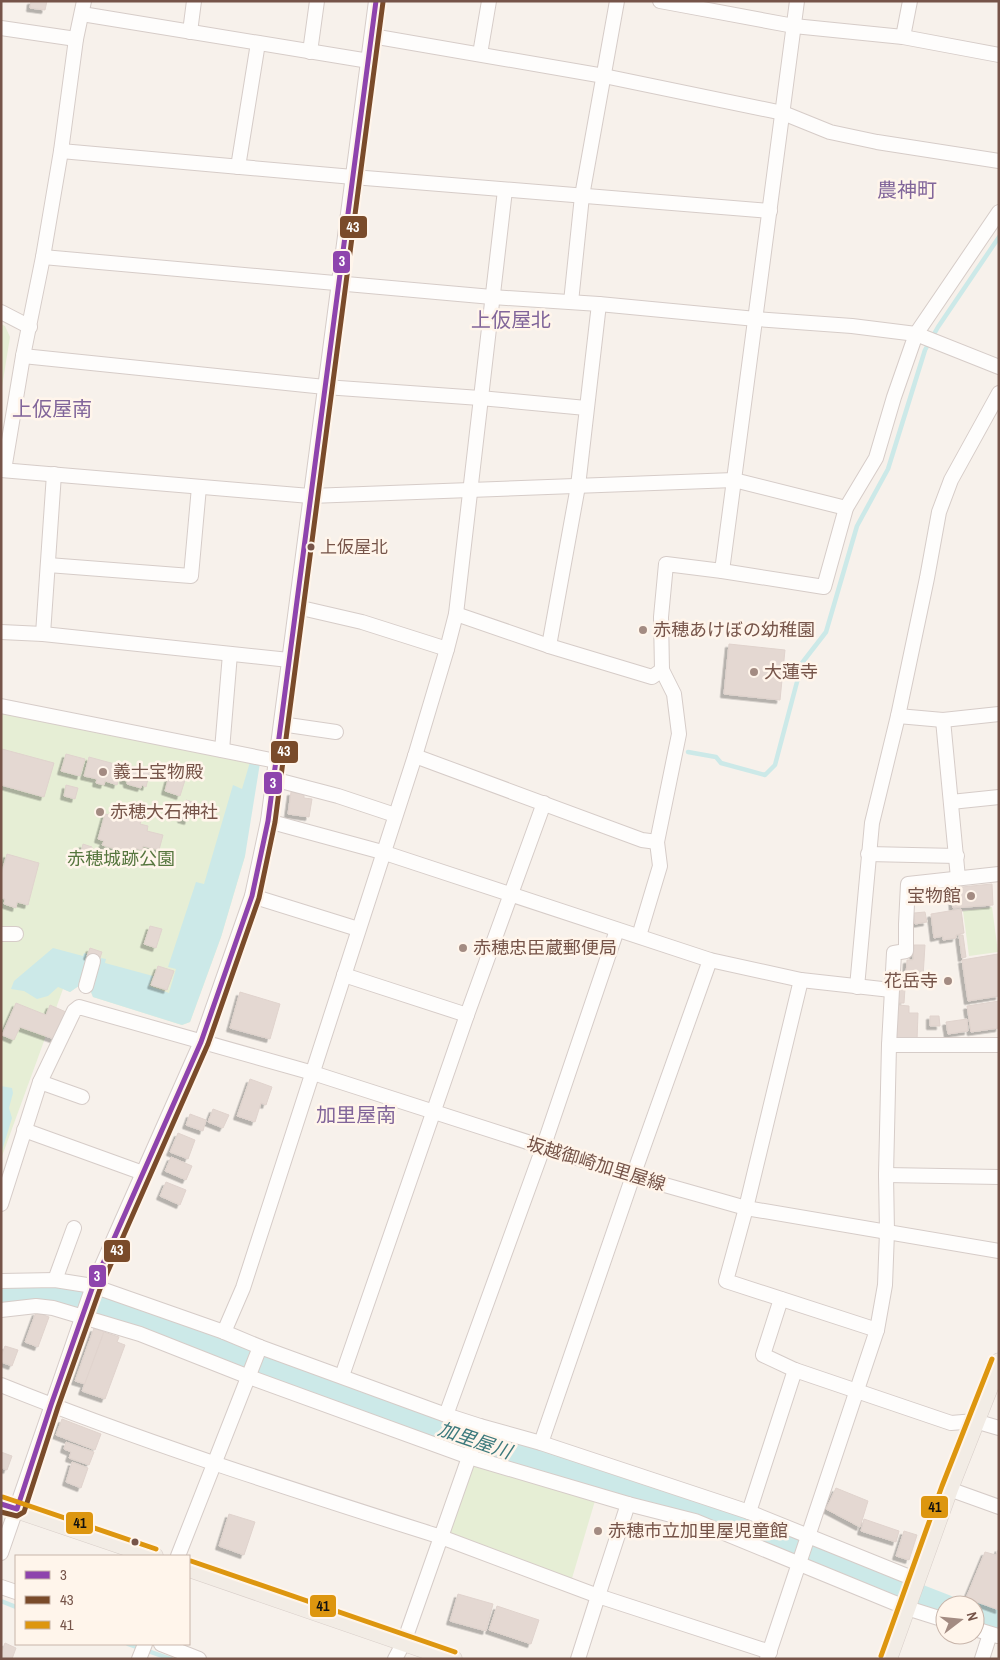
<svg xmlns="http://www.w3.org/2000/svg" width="1000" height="1660" font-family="'Archivo Narrow','Noto Sans JP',sans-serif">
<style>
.green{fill:#e6eed5}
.water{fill:#cce9e8}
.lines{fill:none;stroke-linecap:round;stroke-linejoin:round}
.stream{stroke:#cce9e8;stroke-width:4.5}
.river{stroke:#cce9e8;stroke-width:25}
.building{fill:#e4d8d2;stroke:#e0d3cd;filter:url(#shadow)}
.minor-casing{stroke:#d6ccc8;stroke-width:16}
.major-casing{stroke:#d8cec9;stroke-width:19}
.minor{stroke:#fefdfc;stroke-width:14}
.major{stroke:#f2ece5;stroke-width:18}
.bus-1-casing{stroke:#fff5eb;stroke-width:9}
.bus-2-casing{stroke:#fff5eb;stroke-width:9}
.bus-3-casing{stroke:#fff5eb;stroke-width:9}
.bus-1{stroke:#8e44ad;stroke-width:5}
.bus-2{stroke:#7a4b2a;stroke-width:5}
.bus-3{stroke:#dd960f;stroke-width:5}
.bus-dot{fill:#765449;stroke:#fff5eb;stroke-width:2}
.poi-dot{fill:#a38b82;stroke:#fff5eb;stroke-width:2}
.labels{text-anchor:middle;stroke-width:5;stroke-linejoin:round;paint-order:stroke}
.bus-label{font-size:17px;fill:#765449;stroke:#fff5eb;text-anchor:start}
.poi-label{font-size:18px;fill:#765449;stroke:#fff5eb;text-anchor:start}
.park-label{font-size:18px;fill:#56763e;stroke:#fff5eb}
.street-label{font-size:18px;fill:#765449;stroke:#fff5eb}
.water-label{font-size:19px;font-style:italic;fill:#3c797c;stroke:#fff5eb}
.quarter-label{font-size:20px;fill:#81659a;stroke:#fff5eb}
.line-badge{stroke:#fff5eb;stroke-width:2}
.badge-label{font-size:14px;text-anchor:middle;font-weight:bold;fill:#fff}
.pale-badge-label{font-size:14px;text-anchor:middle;font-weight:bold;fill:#111}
</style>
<defs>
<filter id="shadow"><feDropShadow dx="-3.5" dy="3.5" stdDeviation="0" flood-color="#0004"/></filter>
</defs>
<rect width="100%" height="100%" fill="#f7f1eb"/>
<g class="green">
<path d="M1 324 5 326 10 337 1 393Z"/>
<path d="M1 713 250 762 245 856 221 937 190 1022 182 1025 93 997 91 992 92 987 83 983 70 992 63 989 1 1159Z"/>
<path d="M992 907 998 952 969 956 963 911Z"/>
<path d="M469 1457 597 1494 570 1585 441 1537Z"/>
</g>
<g class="water">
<path d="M250 762 260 763 245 856 221 937 190 1022 182 1025 93 997 91 992 92 987 83 983 70 992 58 987 48 996 37 999 24 991 11 989 14 981 53 948 83 956 84 953 87 954 86 961 99 965 101 958 106 959 105 963 153 976 149 986 169 993 176 969 168 967 196 882 204 884 233 785 242 789Z"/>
<path d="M1 1086 12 1088 13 1093 9 1108 12 1118 1 1154Z"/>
</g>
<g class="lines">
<g class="stream">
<path d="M688 752 716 757 721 763 765 775 775 765 802 663 826 632 857 526 888 469 925 350 938 327 999 237"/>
<path d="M1 1601 16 1607"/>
<path d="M128 1644 171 1659"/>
</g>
<g class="river">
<path d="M1 1297 50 1295 108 1307 496 1449 678 1503 945 1607"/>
<path d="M975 1615 999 1621"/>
</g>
</g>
<g class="building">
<path d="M31 1H47L45 10 30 8Z"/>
<path d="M729 644 785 650 780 700 724 694Z"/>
<path d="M2 749 54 763 44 797 1 785Z"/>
<path d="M66 754 85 759 80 776 61 771Z"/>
<path d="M89 757 122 766 117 785 105 781 104 785 96 783 97 779 84 776Z"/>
<path d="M127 765 150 771 146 787 142 785 141 788 127 784V781L123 780Z"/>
<path d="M169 776 185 780 180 796 165 791Z"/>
<path d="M66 785 78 788 75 799 64 796Z"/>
<path d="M291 792 304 794V798L312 799 309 817 288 814Z"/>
<path d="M186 800 193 802 188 821 181 819Z"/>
<path d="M112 811 131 816 132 813 143 816 140 824 148 826 147 831 163 835 159 850 143 846 142 850 134 848 132 857 121 854 122 851 102 845 104 841 98 839 105 814 111 815Z"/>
<path d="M83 844 92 847 90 855 81 852Z"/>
<path d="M7 854 39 863 28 905 17 902 16 908 4 904 5 899 1 898V875Z"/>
<path d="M992 884 993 905 953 908 951 888Z"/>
<path d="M961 909 964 933 956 935V938L943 940V936L934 938 931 914Z"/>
<path d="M925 912 927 922 915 924 914 913Z"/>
<path d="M150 926 162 929 156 948 144 944Z"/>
<path d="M959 935H963L966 957 962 958Z"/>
<path d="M914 945H925L923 977 906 976 907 960H913Z"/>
<path d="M90 948 102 952 99 961 87 956Z"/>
<path d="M998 954 999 996 968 1001 962 960Z"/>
<path d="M158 966 174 971 167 990 151 985Z"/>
<path d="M900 977H908V987L899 986Z"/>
<path d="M898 989H905L904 1003H898Z"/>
<path d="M240 992 280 1004 270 1039 230 1028Z"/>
<path d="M999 1001V1028L971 1032 967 1006Z"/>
<path d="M16 1003 46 1015 50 1005 66 1012 54 1039 20 1027 14 1040 2 1035Z"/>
<path d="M898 1005 909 1006V1013H918L917 1041 896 1040Z"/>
<path d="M930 1016H939L940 1026H930Z"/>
<path d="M967 1019 968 1031 948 1034 946 1022Z"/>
<path d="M250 1079 272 1087 266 1105 261 1103 255 1122 237 1116Z"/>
<path d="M213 1109 229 1115 223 1128 208 1122Z"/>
<path d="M190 1114 206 1120 203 1131 186 1125Z"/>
<path d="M178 1133 195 1140 188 1159 170 1152Z"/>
<path d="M171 1157 192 1166 186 1180 165 1171Z"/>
<path d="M166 1182 186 1190 180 1205 160 1196Z"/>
<path d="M36 1312 49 1317 38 1347 25 1342Z"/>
<path d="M94 1328 104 1332 85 1384 75 1381Z"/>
<path d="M104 1332 119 1337 117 1342 125 1345 105 1399 82 1391Z"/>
<path d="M5 1346 18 1350 12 1366 1 1362V1356Z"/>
<path d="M62 1419 101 1434 95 1450 56 1435Z"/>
<path d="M66 1442 94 1452 89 1465 69 1458 71 1452 64 1449Z"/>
<path d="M1 1452 12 1456 7 1470 1 1468Z"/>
<path d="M72 1462 88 1468 81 1488 66 1482Z"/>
<path d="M836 1488 868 1501 860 1527 826 1509Z"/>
<path d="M229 1514 255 1522 244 1555 219 1546Z"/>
<path d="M864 1519 899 1531 896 1542 861 1531Z"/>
<path d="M904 1531 917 1535 909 1560 896 1556Z"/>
<path d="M999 1548V1610L966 1598 985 1552 996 1555Z"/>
<path d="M458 1594 493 1604 486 1631 450 1621Z"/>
<path d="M497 1606 539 1620 531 1644 489 1630Z"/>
<path d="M5 1643 16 1648 12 1659H1V1653Z"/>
</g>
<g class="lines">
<g class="minor-casing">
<g id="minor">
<path d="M660 1 794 26 903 37 999 55"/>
<path d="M82 14 369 61"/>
<path d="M1 28 76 39"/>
<path d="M190 32 194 1"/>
<path d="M372 36 604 76 783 113 830 132 877 142 999 161"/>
<path d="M903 37 910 1"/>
<path d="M310 52 317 1"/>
<path d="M480 54 489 1"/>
<path d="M61 151 353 177 770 211"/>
<path d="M238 167 258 43"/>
<path d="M43 257 492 297 599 304 756 319 852 326 916 334 999 367"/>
<path d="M571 302 582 196 617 1"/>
<path d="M1 312 30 327"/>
<path d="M23 356 325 387 480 398 586 408"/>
<path d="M1 470 310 496 734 480 846 508"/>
<path d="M4 470 23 356 43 257 61 151 76 39 84 1"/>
<path d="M48 565 191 576 199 487"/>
<path d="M722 571 797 1"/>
<path d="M297 607 362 622 447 649"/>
<path d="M456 614 549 646 652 677 662 670"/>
<path d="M1 632 43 634 289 660"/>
<path d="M43 634 54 474"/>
<path d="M549 646 578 486 599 304"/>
<path d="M1 706 276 761"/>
<path d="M898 716 943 720 999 714"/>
<path d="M943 720 958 878"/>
<path d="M281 724 336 732"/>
<path d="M222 750 230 654"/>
<path d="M415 756 642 840 657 842"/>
<path d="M273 779 338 796 395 815"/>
<path d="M951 802 999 797"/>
<path d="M268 821 382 852 710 960 801 980 891 990"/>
<path d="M868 854 957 856"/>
<path d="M252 896 358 929"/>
<path d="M1 934H16"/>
<path d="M639 936 660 866 657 842 679 734 674 694 662 670 661 617 666 564 722 571 824 587 846 508 876 458 894 397 916 334 999 212"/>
<path d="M344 975 467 1015"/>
<path d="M801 980 746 1208 726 1281 877 1330"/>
<path d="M86 986 93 961"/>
<path d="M857 987 872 823 898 716 927 578 939 512 951 480 999 393"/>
<path d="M889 1045 894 953 906 951V924L908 884 999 874"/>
<path d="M40 1082 82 1097"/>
<path d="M24 1130 143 1173"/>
<path d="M886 1175 999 1177"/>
<path d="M1 1204 40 1082 74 1011 79 1007 313 1073 633 1176 746 1208 999 1251"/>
<path d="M55 1280 74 1228"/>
<path d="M1 1281 55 1280 93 1286 224 1332 260 1347 446 1415 480 1426 541 1443 749 1512"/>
<path d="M781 1299 763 1355 795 1370"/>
<path d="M1 1310 36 1306 53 1308 140 1334 249 1377 469 1457 628 1504 695 1521 907 1608 945 1620"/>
<path d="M224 1332 243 1288 415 756 447 649 456 614 505 190"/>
<path d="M342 1376 467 1015 544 803"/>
<path d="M1 1385C145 1443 294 1490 441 1537L480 1426"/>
<path d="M446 1415 543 1148 617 930"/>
<path d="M541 1443 633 1176 710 960"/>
<path d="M949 1489 999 1507"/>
<path d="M1 1553 93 1286 201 1042 252 896 268 821 376 1"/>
<path d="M178 1556 260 1347"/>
<path d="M917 1580 749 1512 795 1370 951 1423 975 1421 999 1428"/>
<path d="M1 1587 16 1592"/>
<path d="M975 1629 998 1636"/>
<path d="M161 1644 199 1659"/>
<path d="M139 1659 145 1644"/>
<path d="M395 1659 404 1642 441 1537 598 1596 628 1504"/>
<path d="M578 1659 598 1596 770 1652"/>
<path d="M767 1659 877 1330 885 1285 887 1232 886 1175 889 1045H999"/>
<path d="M982 1659 990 1634"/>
</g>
</g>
<g class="major-casing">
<g id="major">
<path d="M1 1504 154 1556"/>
<path d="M189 1568 453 1659"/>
<path d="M888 1659 949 1489 999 1362"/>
</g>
</g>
<use href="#minor" class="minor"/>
<use href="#major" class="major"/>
<g class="bus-1-casing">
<path id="bus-1" d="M1 1504 17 1509 51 1405 93 1286 201 1042 252 896 268 821 376 1"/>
</g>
<g class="bus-2-casing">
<path id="bus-2" d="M1 1512 17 1516 24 1512 58 1407 100 1289 208 1044 259 898 275 822 383 2"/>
</g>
<g class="bus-3-casing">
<g id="bus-3">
<path d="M3 1497 156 1549"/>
<path d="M191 1561 455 1652"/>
<path d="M881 1656 942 1486 992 1359"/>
</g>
</g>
<use href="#bus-1" class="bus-1"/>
<use href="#bus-2" class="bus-2"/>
<use href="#bus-3" class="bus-3"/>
</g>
<g class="bus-dot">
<circle cx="311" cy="547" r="4.5"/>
<circle cx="135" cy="1542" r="4.5"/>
</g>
<g class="poi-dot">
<circle cx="643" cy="630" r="5"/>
<circle cx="754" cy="672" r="5"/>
<circle cx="103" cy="772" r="5"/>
<circle cx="100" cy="812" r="5"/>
<circle cx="971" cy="896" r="5"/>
<circle cx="463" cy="948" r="5"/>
<circle cx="948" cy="981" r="5"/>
<circle cx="598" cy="1531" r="5"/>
</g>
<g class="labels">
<g class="bus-label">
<text x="320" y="553">上仮屋北</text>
</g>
<g class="poi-label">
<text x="653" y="636">赤穂あけぼの幼稚園</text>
<text x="764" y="678">大蓮寺</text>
<text x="113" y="778">義士宝物殿</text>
<text x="110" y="818">赤穂大石神社</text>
<text x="961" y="902" text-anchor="end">宝物館</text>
<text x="473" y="954">赤穂忠臣蔵郵便局</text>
<text x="938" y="987" text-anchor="end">花岳寺</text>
<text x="608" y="1537">赤穂市立加里屋児童館</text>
</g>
<g class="park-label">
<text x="121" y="865">赤穂城跡公園</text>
</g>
<g class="street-label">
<text transform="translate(596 1164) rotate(17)" y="6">坂越御崎加里屋線</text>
</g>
<g class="water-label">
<text transform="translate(475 1440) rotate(19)" y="7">加里屋川</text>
</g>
<g class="quarter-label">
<text x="907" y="197">農神町</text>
<text x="511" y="327">上仮屋北</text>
<text x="52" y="416">上仮屋南</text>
<text x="356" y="1122">加里屋南</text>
</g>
</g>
<g class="line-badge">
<rect x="339" y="215" width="29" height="24" rx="5" fill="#7a4b2a"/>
<rect x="332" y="250" width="19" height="24" rx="5" fill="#8e44ad"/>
<rect x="270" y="740" width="29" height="24" rx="5" fill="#7a4b2a"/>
<rect x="263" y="771" width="20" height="24" rx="5" fill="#8e44ad"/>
<rect x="103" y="1239" width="28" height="24" rx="5" fill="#7a4b2a"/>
<rect x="88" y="1264" width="19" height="24" rx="5" fill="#8e44ad"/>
<rect x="920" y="1495" width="29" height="24" rx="5" fill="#dd960f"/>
<rect x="65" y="1511" width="29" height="24" rx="5" fill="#dd960f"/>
<rect x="309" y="1594" width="28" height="24" rx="5" fill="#dd960f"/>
</g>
<g class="badge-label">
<text x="353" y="232">43</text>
<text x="342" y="266">3</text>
<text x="284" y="756">43</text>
<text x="273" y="788">3</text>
<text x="117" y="1255">43</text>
<text x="97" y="1281">3</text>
</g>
<g class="pale-badge-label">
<text x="935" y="1512">41</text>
<text x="80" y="1528">41</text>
<text x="323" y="1611">41</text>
</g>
<rect width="1000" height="1660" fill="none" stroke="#765449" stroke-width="5"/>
<rect x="15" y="1555" width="175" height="90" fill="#fff5eb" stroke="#c8b5aa"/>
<rect x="25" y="1571" width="25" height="8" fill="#8e44ad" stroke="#c8b5aa"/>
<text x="60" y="1580" font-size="15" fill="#765449">3</text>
<rect x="25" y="1596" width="25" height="8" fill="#7a4b2a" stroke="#c8b5aa"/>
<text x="60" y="1605" font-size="15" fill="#765449">43</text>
<rect x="25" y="1621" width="25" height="8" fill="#dd960f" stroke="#c8b5aa"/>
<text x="60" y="1630" font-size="15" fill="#765449">41</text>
<g transform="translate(960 1620) rotate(74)"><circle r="24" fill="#fff5eb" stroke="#c8b5aa"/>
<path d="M0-4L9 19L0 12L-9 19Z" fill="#a38b82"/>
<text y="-8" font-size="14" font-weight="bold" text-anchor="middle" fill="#765449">N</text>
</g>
</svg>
